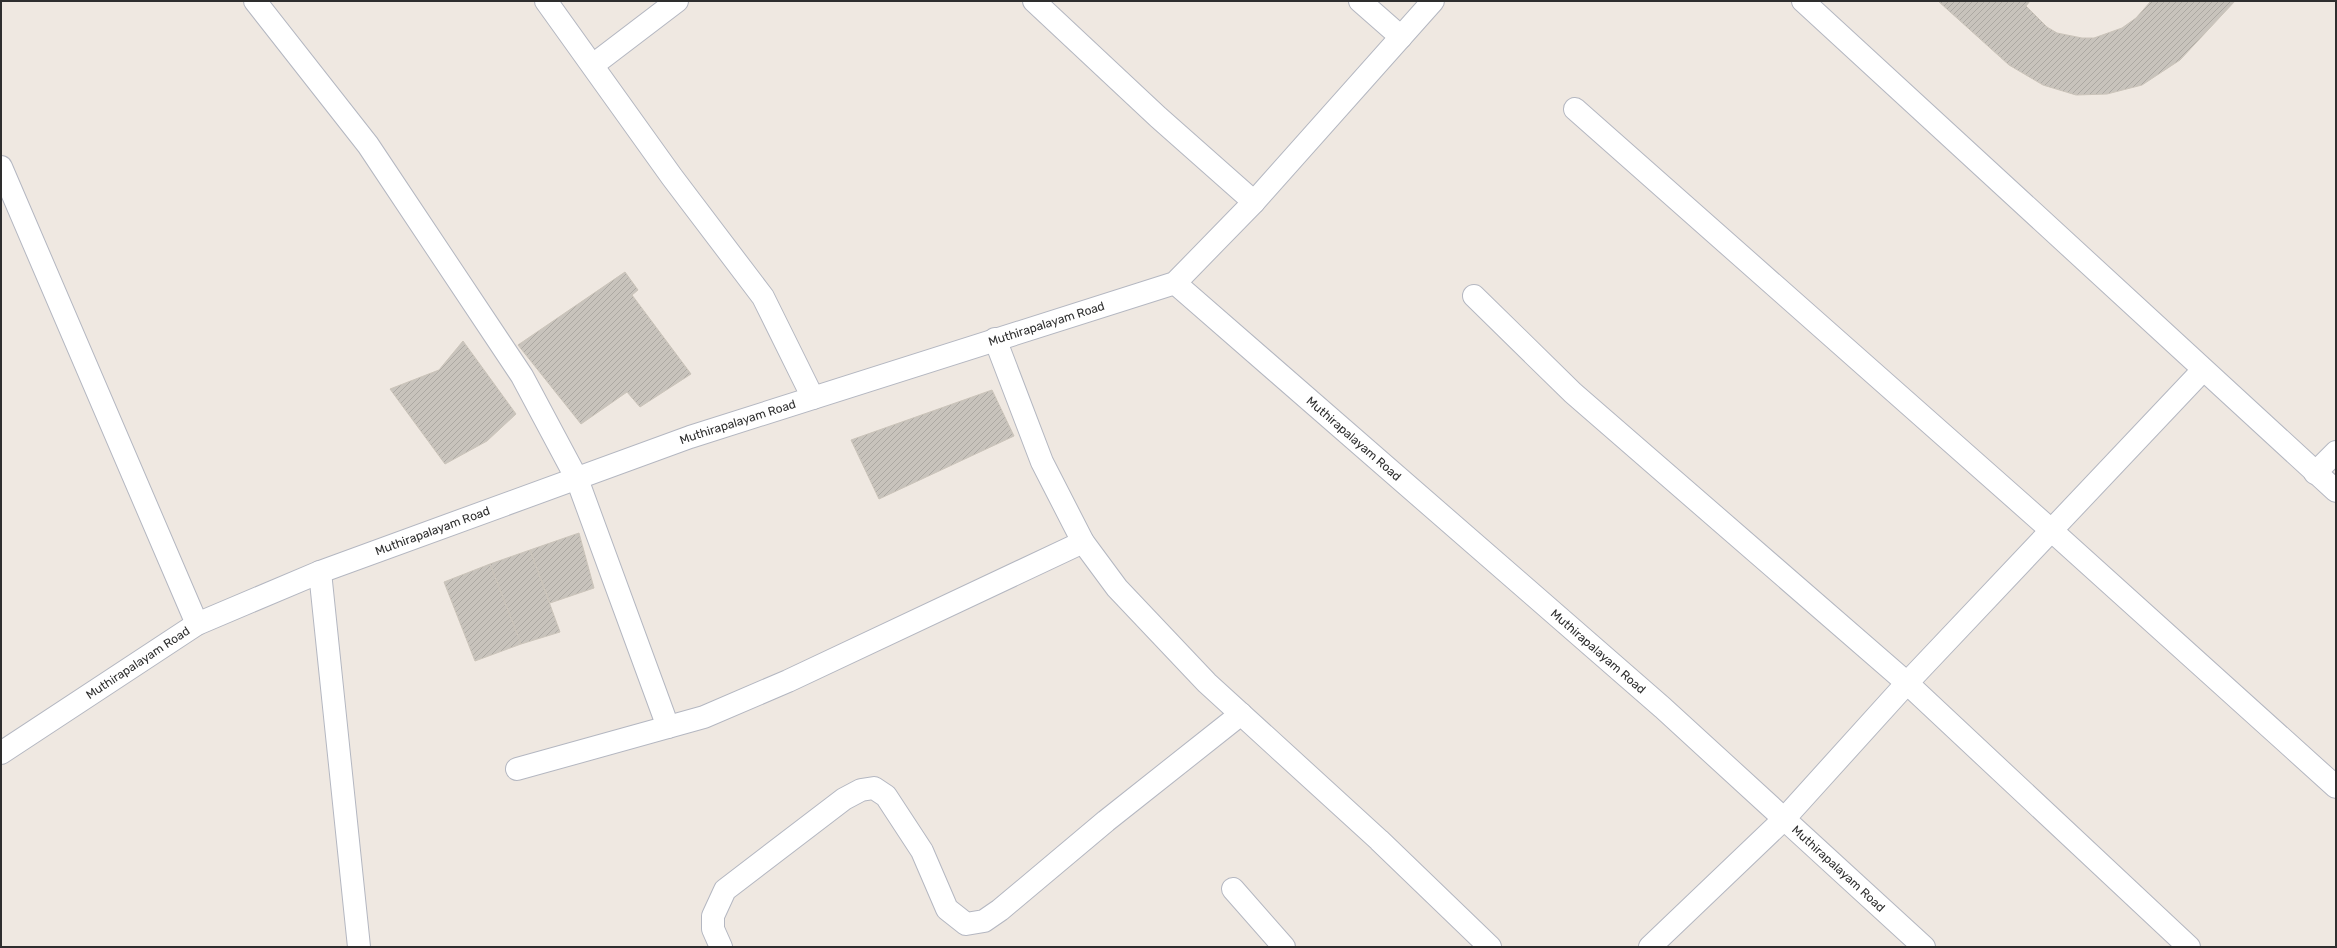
<svg xmlns="http://www.w3.org/2000/svg" width="2337" height="948" font-family="Rubik,sans-serif">
<style>
.building{fill:url(#building-hatch);stroke:#cbc4ba}
.lines{fill:none;stroke-linecap:round;stroke-linejoin:round}
.minor-casing{stroke:#b4b7c1;stroke-width:24}
.tertiary-casing{stroke:#b4b7c1;stroke-width:24}
.minor{stroke:#fff;stroke-width:22}
.tertiary{stroke:#fff;stroke-width:22}
.labels{text-anchor:middle;stroke-width:4;stroke-linejoin:round;paint-order:stroke}
.street-label{font-size:12px;fill:#2e2e2e;stroke:#fff}
</style>
<defs>
<pattern id="building-hatch" width="6" height="6" patternUnits="userSpaceOnUse"><rect width="6" height="6" fill="#c8c3bc"/><path d="M-1 1l2-2M0 6l6-6M5 7l2-2" fill="none" stroke="#aca8a2"/></pattern>
</defs>
<rect width="100%" height="100%" fill="#efe8e1"/>
<g class="building">
<path d="M1938 1H2030L2026 6 2047 27 2057 33 2082 38H2094L2122 28 2136 18 2151 1H2235L2180 60 2142 85 2107 94 2076 95 2043 85 2009 65Z"/>
<path d="M625 272 638 290 632 295 691 374 640 407 627 392 581 424 518 345Z"/>
<path d="M463 341 516 414 487 441 445 464 390 389 439 370Z"/>
<path d="M992 390 1014 436 879 499 851 440Z"/>
<path d="M579 533 594 588 550 603 530 550Z"/>
<path d="M530 550 560 632 521 644 490 564Z"/>
<path d="M490 564 521 644 475 661 444 582Z"/>
</g>
<g class="lines">
<g class="minor-casing">
<g id="minor">
<path d="M255 1 368 145 522 376 577 479 668 727"/>
<path d="M546 1 672 177 763 297 813 398"/>
<path d="M1034 1 1158 117 1254 202"/>
<path d="M1360 1 1401 37"/>
<path d="M1803 1 2336 491"/>
<path d="M593 65 677 1"/>
<path d="M1575 109 2051 530 2336 787"/>
<path d="M1 167 197 624"/>
<path id="s1" d="M1175 283 1663 708 1924 947"/>
<path d="M1474 296 1573 393 1907 683 2189 947"/>
<path d="M995 339 1042 462 1083 542 1117 588 1207 683 1379 840 1490 947"/>
<path d="M2315 473 2336 452"/>
<path d="M320 572 359 947"/>
<path d="M517 769 704 717 788 681 1083 542"/>
<path d="M1233 889 1284 947"/>
<path d="M721 947 713 929V916L725 890 844 799 861 790 874 788 886 796 922 851 947 909 966 924 984 921 1000 910 1106 821 1241 714"/>
<path d="M1650 947 1783 820 1907 683 2203 370"/>
</g>
</g>
<g class="tertiary-casing">
<g id="tertiary">
<path id="s2" d="M1 753 197 624 320 572 690 437 1175 283 1254 202 1433 1"/>
</g>
</g>
<use href="#minor" class="minor"/>
<use href="#tertiary" class="tertiary"/>
</g>
<g class="labels">
<g class="street-label">
<text dy="4" stroke="none"><textPath href="#s2" startOffset="1136">Muthirapalayam Road</textPath></text>
<text dy="4" stroke="none"><textPath href="#s2" startOffset="812">Muthirapalayam Road</textPath></text>
<text dy="4" stroke="none"><textPath href="#s1" startOffset="237">Muthirapalayam Road</textPath></text>
<text dy="4" stroke="none"><textPath href="#s2" startOffset="488">Muthirapalayam Road</textPath></text>
<text dy="4" stroke="none"><textPath href="#s1" startOffset="561">Muthirapalayam Road</textPath></text>
<text dy="4" stroke="none"><textPath href="#s2" startOffset="164">Muthirapalayam Road</textPath></text>
<text dy="4" stroke="none"><textPath href="#s1" startOffset="885">Muthirapalayam Road</textPath></text>
</g>
</g>
<rect width="2337" height="948" fill="none" stroke="#2e2e2e" stroke-width="4"/>
</svg>
